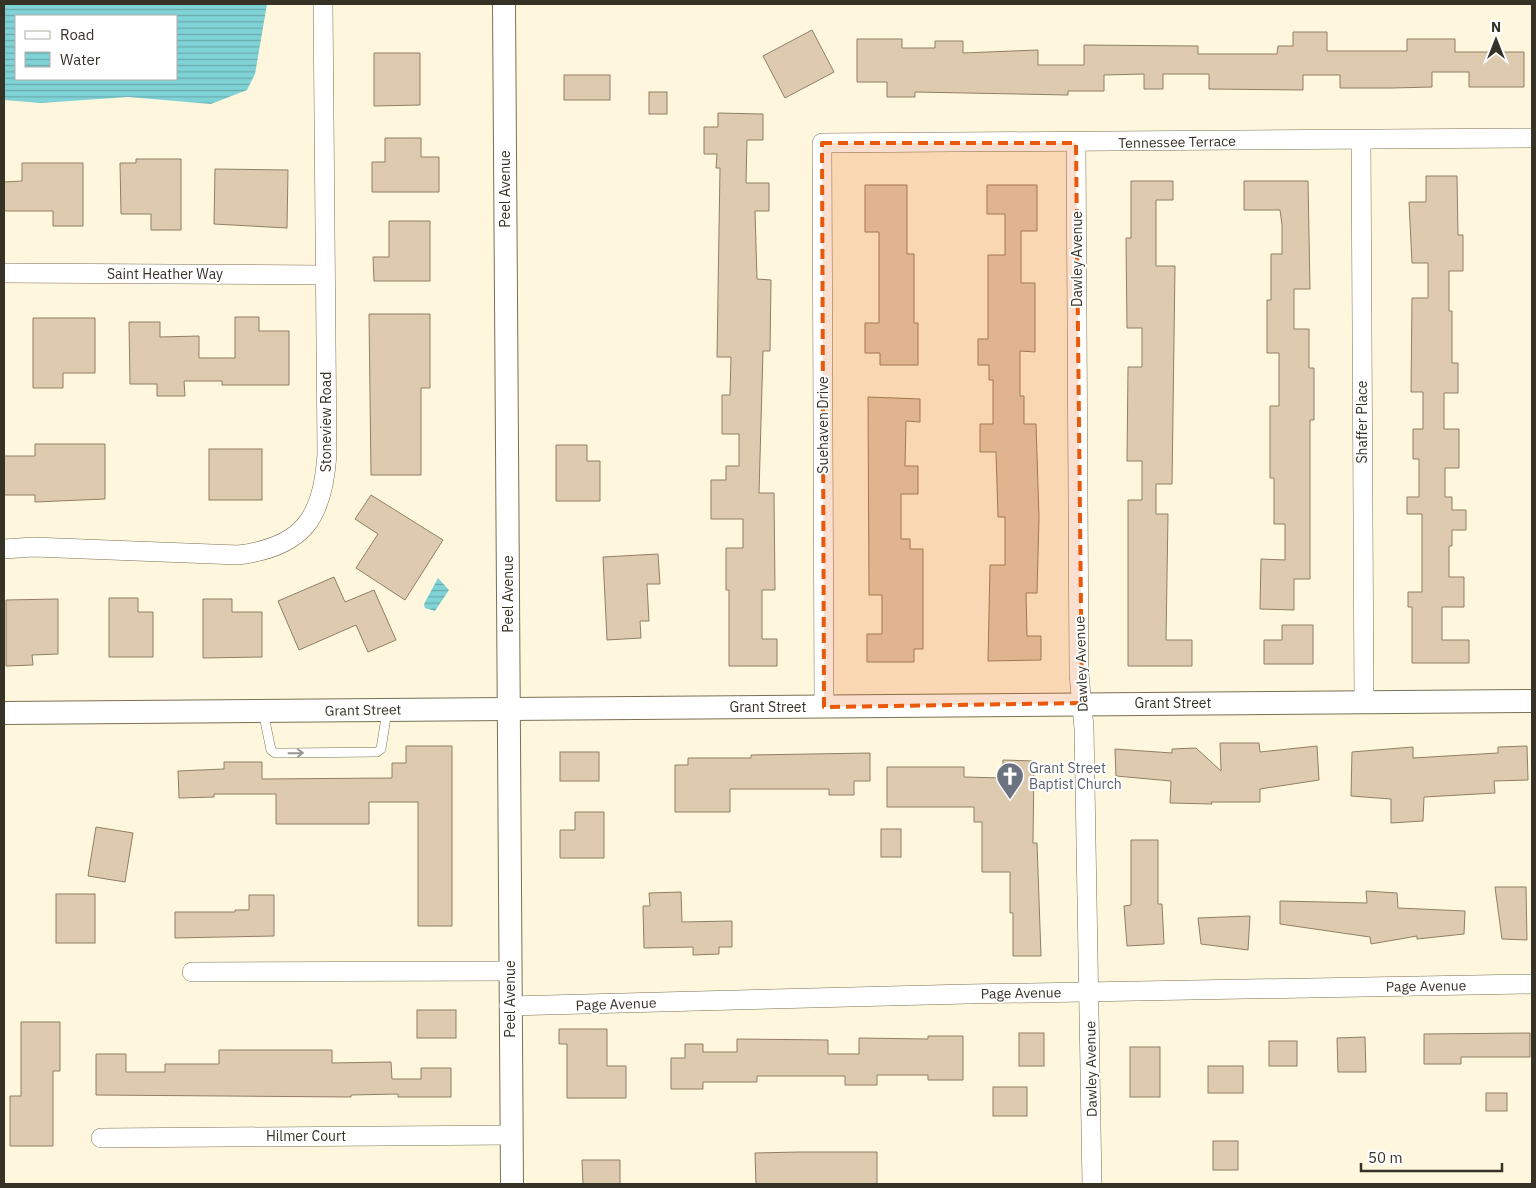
<svg xmlns="http://www.w3.org/2000/svg" width="1536" height="1188" font-family="'IBM Plex Sans',sans-serif">
<style>
.water{fill:url(#water-rules);fill-rule:evenodd}
.building{fill:#decbaf;stroke:#917f65}
.lines{fill:none;stroke-linecap:round;stroke-linejoin:round}
.service-casing{stroke:#797154;stroke-width:10}
.minor-casing{stroke:#797154;stroke-width:20}
.tertiary-casing{stroke:#797154;stroke-width:24}
.service{stroke:#fff;stroke-width:9}
.minor{stroke:#fff;stroke-width:19}
.tertiary{stroke:#fff;stroke-width:22}
.oneway{stroke:#9a9892}
.marked{fill:#e8590c;fill-opacity:0.2;stroke:#e8590c;stroke-width:4;stroke-dasharray:10 6;stroke-linejoin:round}
.labels{text-anchor:middle;stroke-width:4;stroke-linejoin:round;paint-order:stroke}
.street-label{font-size:14px;fill:#363226;stroke:#fff}
.worship-label{font-size:14px;fill:#5b616d;stroke:#fff;text-anchor:start}
</style>
<defs>
<pattern id="water-rules" width="6" height="5" patternUnits="userSpaceOnUse" patternTransform="scale(1.25)"><rect width="6" height="5" fill="#7fd2d6"/><path d="M0 2.5h6" fill="none" stroke="#69abad"/></pattern>
</defs>
<rect width="100%" height="100%" fill="#fef7dd"/>
<g class="water">
<path d="M4 4H267L255 74 247 90 211 104 128 97 41 103 4 100ZM16 16H176V79H16Z"/>
<path d="M438 578 449 590 435 611 425 608 424 604Z"/>
</g>
<g class="building">
<path d="M812 30 834 72 785 98 763 56Z"/>
<path d="M1293 32H1327V51H1407V39H1455V52H1524V87H1469V72H1432V87L1393 88H1340V75H1303V90L1209 89V74H1163V89H1144V74L1104 75V91H1068V95L915 92V97H887V82H857V39H902V48H935V41H963V53L1038 50V65H1084V45L1198 46V54H1277L1278 46H1293Z"/>
<path d="M374 53H420V105L374 106Z"/>
<rect x="564" y="75" width="46" height="25"/>
<rect x="649" y="92" width="18" height="22"/>
<path d="M718 113 763 114V140H747L746 183H769V211H755L757 279 771 280 770 351H763L759 493H774L775 590H762V639H777V666H729V590H726V548H743V519H711V480H726V466H739V434H722V395H730L731 357H717L720 168H716L717 154H704V127H718Z"/>
<path d="M385 138H421V157H439V192H372V162H385Z"/>
<path d="M136 159H181V230H151V214H121L120 163H136Z"/>
<path d="M22 163H83V226H53V211H4V182L22 181Z"/>
<path d="M215 169 288 170 287 228 214 224Z"/>
<path d="M1426 176H1457L1458 235H1463V271H1449V311H1452V363H1458V393H1444V429H1459V468H1445V497H1452V510H1466V530H1452V546H1449V577H1464V607H1442V640H1469V663H1412V607H1408V592H1422V514H1407V497H1419V459H1413V429H1423V392H1411L1412 298H1428V263H1412L1409 202H1426Z"/>
<path d="M1131 181H1173V200H1156V266H1175L1172 484H1156V514H1168L1166 640H1192V666H1128V500H1142V461H1127L1128 367H1142V328H1127L1126 238H1131Z"/>
<path d="M1244 181H1308L1310 289H1294V329H1309V368H1314V420H1310V579H1294V610L1260 609 1261 559 1285 560V524H1274V478H1270V406H1279V353H1267V300H1271V254H1282V225L1280 210H1244Z"/>
<path d="M865 185H907V254H914V323H918V365H880V353H865V323H879V232H865Z"/>
<path d="M987 185H1037V231H1021V283H1035V352L1020 351V396H1024V424H1036L1039 517 1037 593H1026L1027 636H1041V660L988 661 990 565H1005V517H998L996 452H980V424H993V380H989V365H978V339H988V255H1005V214H987Z"/>
<path d="M389 221H430V281H374L373 257H389Z"/>
<path d="M369 314H430V388H421V475H371Z"/>
<path d="M235 317H259V331H289V385H222V381H184L185 396H157V384H130L129 322H160V337L199 336V358H235Z"/>
<path d="M33 318H95V373H63V388H33Z"/>
<path d="M868 397 920 399V422L906 421 905 466H918V494H901V539H910V549H923V649H914V662H867V634H882V595H869Z"/>
<path d="M35 444H105V499L35 502V495H4V456H35Z"/>
<path d="M556 445H587V461H600V501H556Z"/>
<rect x="209" y="449" width="53" height="51"/>
<path d="M371 495 443 540 405 600 356 568 378 534 355 519Z"/>
<path d="M658 554 660 584H647L649 621H640L641 638 607 640 603 557Z"/>
<path d="M334 577 345 602 374 590 396 640 368 652 356 625 299 650 278 601Z"/>
<path d="M109 598H138V612H153V657H109Z"/>
<path d="M58 599V654L32 655 33 665 6 666V600Z"/>
<path d="M203 599H232V612H262V657L203 658Z"/>
<path d="M1282 625H1313V664H1264V640H1282Z"/>
<path d="M1220 743H1259L1260 752 1317 746 1319 780 1260 789V802H1211L1212 804 1170 803 1171 781 1116 776 1115 749 1172 753V749L1196 748 1221 771Z"/>
<path d="M406 746H452V926H418V802H369V824H276V794H214V797L179 798 178 771 224 769V762H262V779L392 778V763H406Z"/>
<path d="M1527 746 1528 780 1494 781 1495 793 1424 797 1423 821 1391 823V799L1351 796 1352 752 1413 747V758L1498 753V747Z"/>
<rect x="560" y="752" width="39" height="29"/>
<path d="M870 753V781H854V795H829V789H730V812H675V765H688V758H751V755Z"/>
<path d="M1003 760 1034 761 1033 843H1037L1041 956H1013V913H1010V872H982V822H974V807H887V767H964V777L1003 778Z"/>
<path d="M575 812H604V858H560V830H575Z"/>
<path d="M96 827 133 833 125 882 88 876Z"/>
<rect x="881" y="829" width="20" height="28"/>
<path d="M1131 840H1158V904H1162L1164 944 1127 946 1124 906 1131 905Z"/>
<path d="M1495 887H1526L1527 940 1502 939Z"/>
<path d="M1366 891 1397 893 1398 908 1465 911 1464 934 1417 939V936L1371 944 1370 937 1280 924V901L1367 903Z"/>
<path d="M681 892 682 922 732 921V947H719V954L693 955V947L644 948 643 906H650L649 893Z"/>
<rect x="56" y="894" width="39" height="49"/>
<path d="M249 895H274V936L175 938V912H235V910H249Z"/>
<path d="M1250 916 1248 950 1201 944 1198 918Z"/>
<rect x="417" y="1010" width="39" height="28"/>
<path d="M21 1022H60V1071H53V1146H10V1096H21Z"/>
<path d="M559 1029H607V1066H626V1098H567V1044H559Z"/>
<rect x="1019" y="1033" width="25" height="33"/>
<path d="M1530 1033V1057H1461V1064H1424V1034Z"/>
<path d="M928 1036H963V1080H928V1075H877V1085H845V1076H757V1082H703V1089H671V1058H685V1044H703V1052H737V1039L828 1040V1054H859V1038L928 1039Z"/>
<path d="M1365 1037 1366 1072H1338L1337 1038Z"/>
<rect x="1269" y="1041" width="28" height="25"/>
<rect x="1130" y="1047" width="30" height="50"/>
<path d="M219 1050H332V1063L391 1062 392 1079H421V1068H451V1097H398V1094L351 1095V1097L96 1095V1054H126V1072H165V1064H219Z"/>
<rect x="1208" y="1066" width="35" height="27"/>
<rect x="993" y="1087" width="34" height="29"/>
<rect x="1486" y="1093" width="21" height="18"/>
<rect x="1213" y="1141" width="25" height="29"/>
<path d="M799 1152H877V1184H756L755 1153Z"/>
<path d="M582 1160H620V1184H583Z"/>
</g>
<g class="lines">
<g class="service-casing">
<path id="service" d="M263 711 271 750 275 753H286L377 752 381 749 387 711"/>
</g>
<g class="minor-casing">
<g id="minor">
<path d="M1361 140 1364 703"/>
<path d="M1076 143 1079 674 1084 728 1092 1184"/>
<path d="M4 273 325 275"/>
<path d="M4 549 33 547 238 555C303 547 323 518 327 454L323 4"/>
<path d="M824 707 822 143 1532 138"/>
<path d="M192 972 509 971"/>
<path d="M509 1006 967 994 1532 984"/>
<path d="M101 1138 511 1135"/>
</g>
</g>
<g class="tertiary-casing">
<g id="tertiary">
<path d="M504 4 512 1184"/>
<path d="M4 713 1532 701"/>
</g>
</g>
<use href="#service" class="service"/>
<use href="#minor" class="minor"/>
<use href="#tertiary" class="tertiary"/>
</g>
<defs><path id="oneway-shaft" d="M-6 0H5M1.5-3L5.5 0L1.5 3" fill="none" stroke-width="1.6" stroke-linecap="round" stroke-linejoin="round" transform="scale(1.25)"/></defs>
<use class="oneway" href="#oneway-shaft" transform="translate(296 753) rotate(-1)"/>
<path class="marked" d="M822 143H1076L1082 703 824 707Z"/>
<defs>
<g id="church-pin" transform="scale(1.4375)"><path d="M0 17L-7.5 6A9.5 9.5 0 1 1 7.5 6Z" fill="#6b7280" stroke="#fff"/><path d="M-1.2-6h2.4v3.5h3.3v2.4h-3.3V6h-2.4V-.1h-3.3v-2.4h3.3Z" fill="#fff"/></g>
</defs>
<g fill-rule="evenodd">
<use href="#church-pin" x="1010" y="776"/>
</g>
<g class="labels">
<g class="street-label">
<text transform="translate(1177 142) rotate(-1)" y="5">Tennessee Terrace</text>
<text transform="translate(505 189) rotate(-90)" y="5">Peel Avenue</text>
<text transform="translate(1077 259) rotate(-90)" y="5">Dawley Avenue</text>
<text x="165" y="279">Saint Heather Way</text>
<text transform="translate(326 422) rotate(-90)" y="5">Stoneview Road</text>
<text transform="translate(1362 422) rotate(-90)" y="5">Shaffer Place</text>
<text transform="translate(823 425) rotate(-90)" y="5">Suehaven Drive</text>
<text transform="translate(508 594) rotate(-90)" y="5">Peel Avenue</text>
<text transform="translate(1081 664) rotate(-92)" y="5">Dawley Avenue</text>
<text x="1173" y="708">Grant Street</text>
<text x="768" y="712">Grant Street</text>
<text transform="translate(363 710) rotate(-1)" y="5">Grant Street</text>
<text transform="translate(1426 986) rotate(-1)" y="5">Page Avenue</text>
<text transform="translate(1021 993) rotate(-1)" y="5">Page Avenue</text>
<text transform="translate(510 999) rotate(-90)" y="5">Peel Avenue</text>
<text transform="translate(616 1004) rotate(-2)" y="5">Page Avenue</text>
<text transform="translate(1091 1069) rotate(-91)" y="5">Dawley Avenue</text>
<text x="306" y="1141">Hilmer Court</text>
</g>
<g class="worship-label">
<text x="1029" y="773">Grant Street<tspan x="1029" dy="16">Baptist Church</tspan></text>
</g>
</g>
<rect width="1536" height="1188" fill="none" stroke="#363226" stroke-width="10"/>
<rect x="15" y="15" width="162" height="65" fill="#ffffff" stroke="#afada8"/>
<rect x="25" y="31" width="25" height="8" fill="#ffffff" stroke="#afada8"/>
<text x="60" y="40" font-size="15" fill="#363226">Road</text>
<rect x="25" y="52" width="25" height="15" fill="url(#water-rules)" stroke="#afada8"/>
<text x="60" y="65" font-size="15" fill="#363226">Water</text>
<g transform="translate(1496 40)" stroke="#ffffff" stroke-width="4" paint-order="stroke">
<path d="M0-4L9 19L0 12L-9 19Z" fill="#363226"/>
<text y="-8" font-size="14" font-weight="bold" text-anchor="middle" fill="#363226">N</text>
</g>
<path d="M1361 1163v8h141v-8" fill="none" stroke="#363226" stroke-width="2.5"/>
<text x="1368" y="1163" font-size="15" fill="#363226" stroke="#ffffff" stroke-width="4" paint-order="stroke">50 m</text>
</svg>
